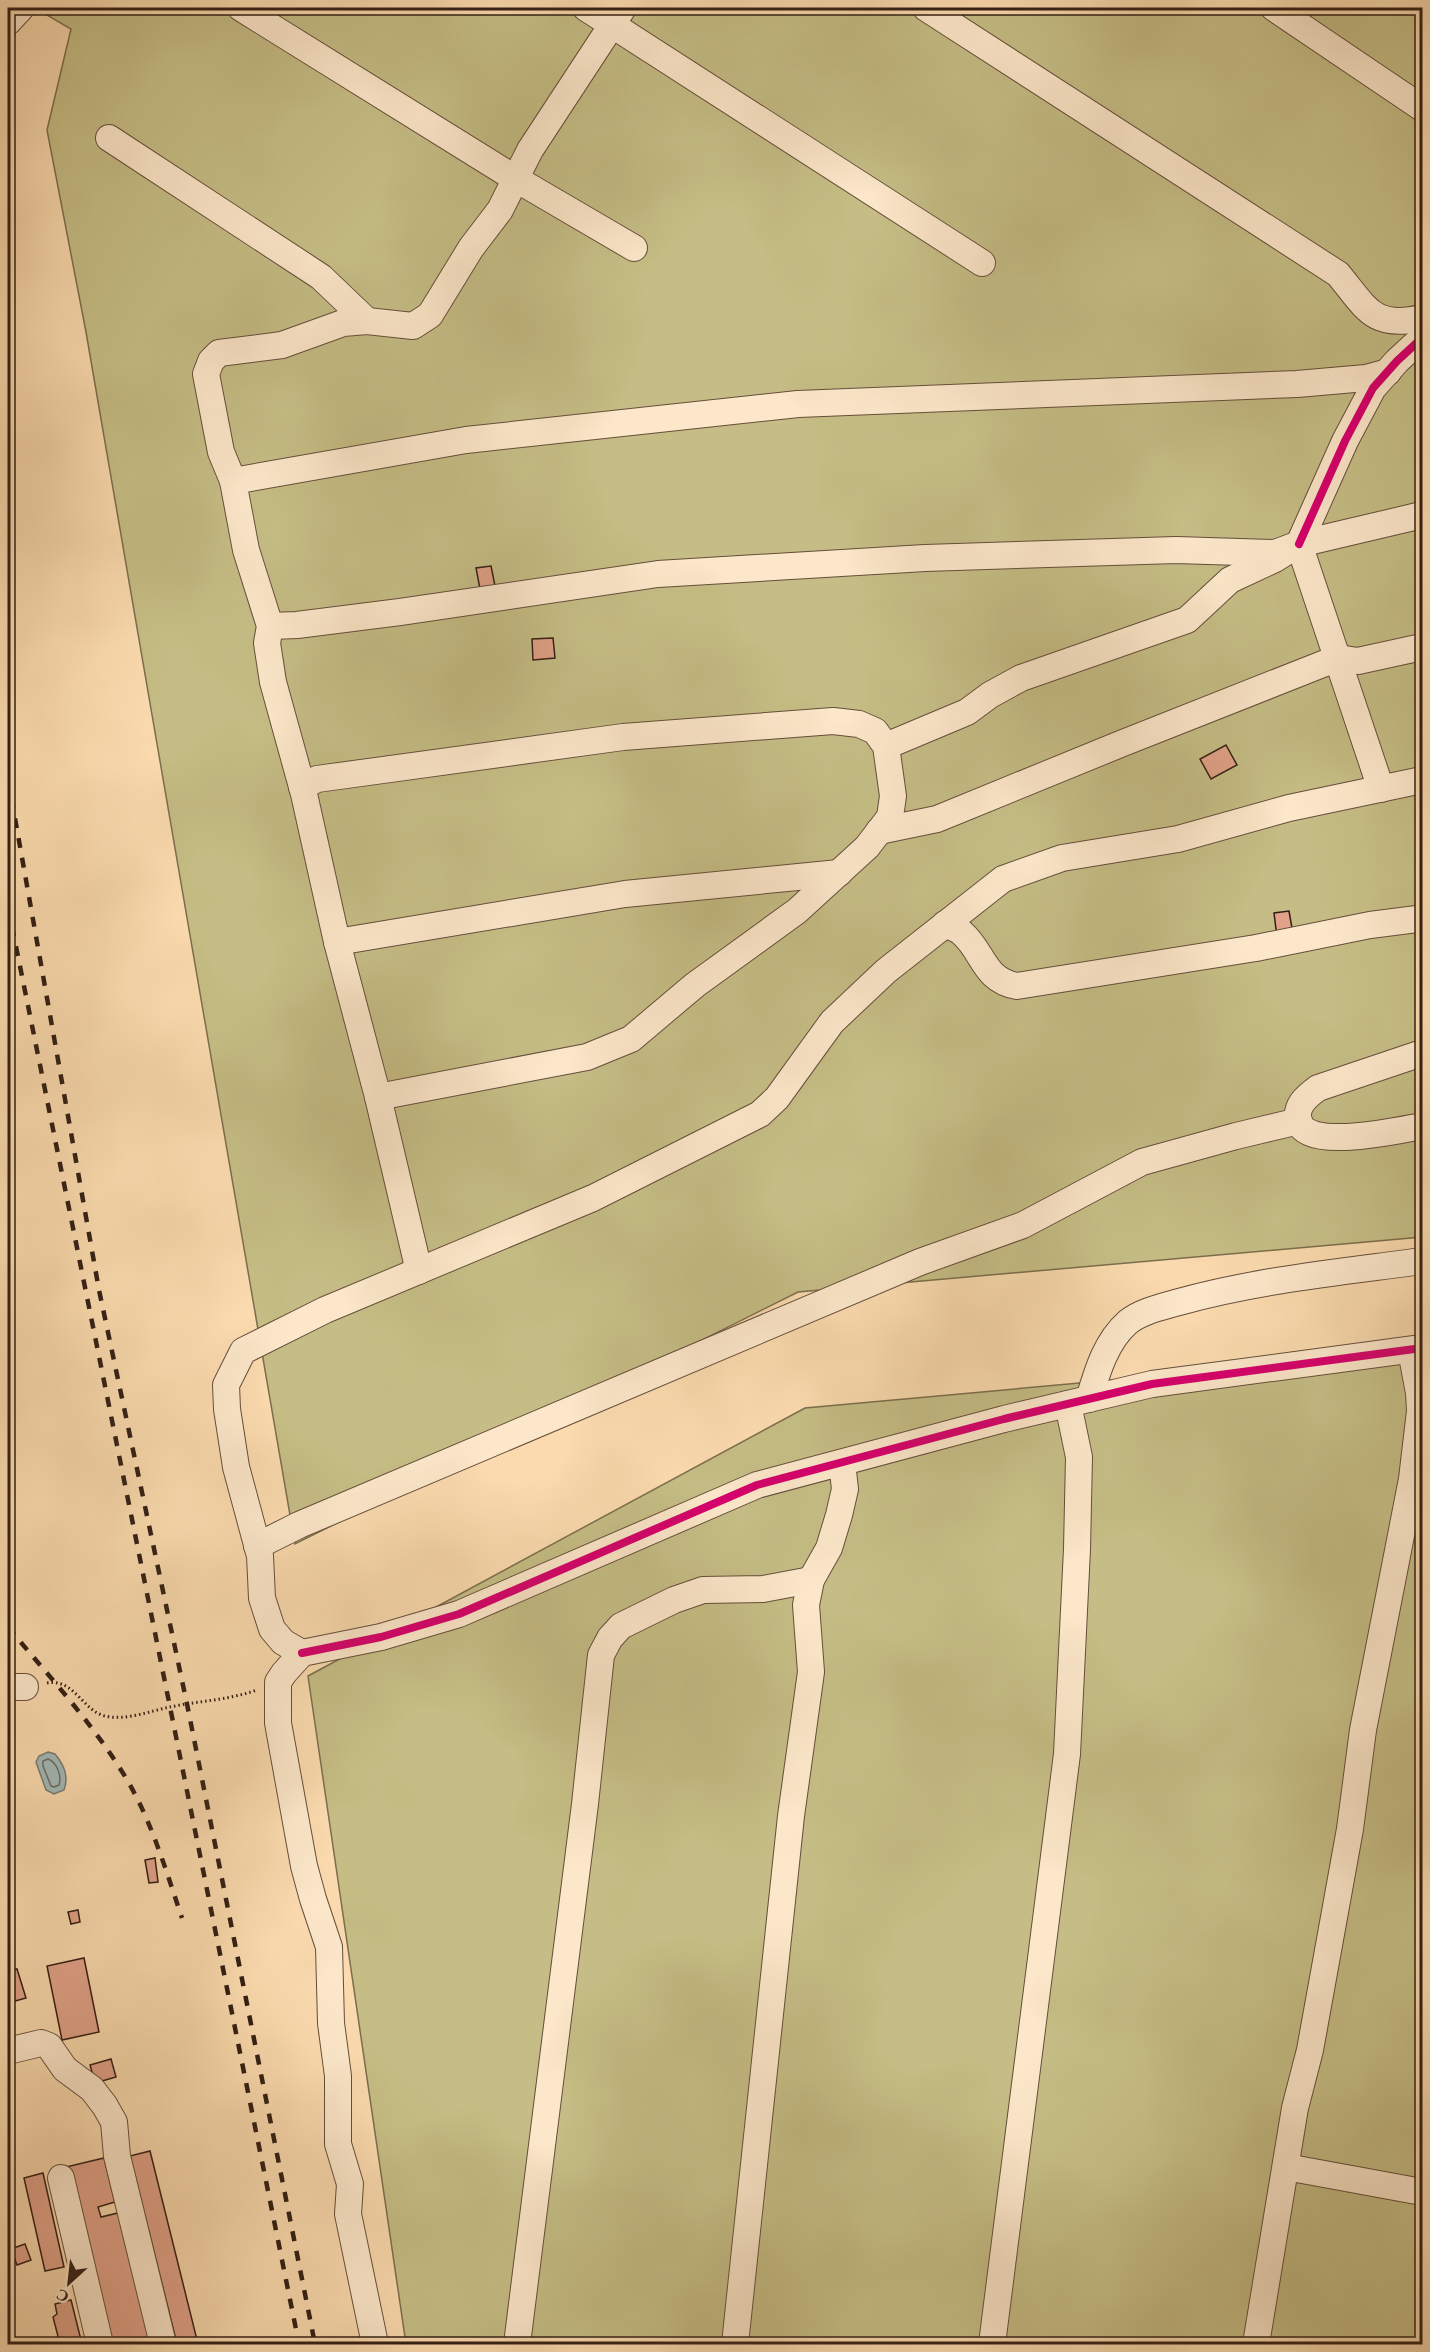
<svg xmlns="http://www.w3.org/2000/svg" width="1430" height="2352" font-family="'EB Garamond',serif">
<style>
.green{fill:#c5bd85;stroke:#7c6e4d;stroke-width:1.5}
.water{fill:#a2b8b5;stroke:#767b75;stroke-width:1.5}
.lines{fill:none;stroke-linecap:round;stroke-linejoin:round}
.shore{stroke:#6a6c65;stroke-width:1.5}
.building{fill:#e1a289;stroke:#331f15;stroke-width:1.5}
.minor-casing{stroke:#654e3b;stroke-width:28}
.path{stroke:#331f15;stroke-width:3;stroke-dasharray:1.5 3;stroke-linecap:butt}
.minor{stroke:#fce7ca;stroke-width:26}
.rail{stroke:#331f15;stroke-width:4.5;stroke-dasharray:10 10;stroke-linecap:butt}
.cycleway-casing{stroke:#fce7ca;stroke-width:11}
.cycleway{stroke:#d6006c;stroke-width:8}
</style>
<rect width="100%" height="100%" fill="#fadaae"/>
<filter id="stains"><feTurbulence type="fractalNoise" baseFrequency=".00333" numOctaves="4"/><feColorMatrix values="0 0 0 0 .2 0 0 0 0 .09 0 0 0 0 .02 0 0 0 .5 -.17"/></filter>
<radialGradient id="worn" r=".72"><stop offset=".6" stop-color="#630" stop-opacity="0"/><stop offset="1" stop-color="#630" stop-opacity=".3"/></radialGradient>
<g class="green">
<path d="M35 8H1422V1237L798 1292 295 1544 86 332 47 130 71 29Z"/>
<path d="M1422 1352V2344H406L308 1676 805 1408Z"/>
</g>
<path class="water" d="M48 1752 55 1754C64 1765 69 1776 64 1790L54 1794 46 1790 36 1762 39 1756Z"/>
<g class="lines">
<path class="shore" d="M48 1759C57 1762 62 1776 59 1785L54 1787 51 1786 43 1766V1761Z"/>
</g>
<g class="building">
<path d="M491 566 495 586 480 589 476 568Z"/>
<path d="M553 638 555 658 533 660 532 639Z"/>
<path d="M1226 745 1237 765 1211 779 1200 759Z"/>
<path d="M1289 911 1293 934 1277 937 1274 913Z"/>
<path d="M155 1858 158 1882 149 1883 145 1860Z"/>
<path d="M78 1910 80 1922 71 1924 68 1912Z"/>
<path d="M84 1958 99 2032 62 2040 47 1966Z"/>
<path d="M17 1969 26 1998 8 2003V1971Z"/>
<path d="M111 2059 116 2077 95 2083 90 2065Z"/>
<path d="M150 2151 198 2344H177L130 2156Z"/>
<path d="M104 2158 115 2202 98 2207 101 2217 118 2213 151 2344H110L66 2167Z"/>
<path d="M43 2173 64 2267 45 2271 24 2178Z"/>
<path d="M25 2244 31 2260 17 2265 11 2249Z"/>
<path d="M71 2300 82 2344H60L53 2317 57 2314 55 2304Z"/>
</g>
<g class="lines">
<g class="minor-casing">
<g id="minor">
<path d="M241 8 516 179 634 248"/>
<path d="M586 8 982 263"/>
<path d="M926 8 1338 274C1367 309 1373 329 1422 318"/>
<path d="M1274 8 1422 108"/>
<path d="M8 22 21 8"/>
<path d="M109 138 321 277 367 321"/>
<path d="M233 481 466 440 798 404 1297 384 1366 378 1388 372"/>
<path d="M1299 544 1381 789"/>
<path d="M270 626 297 625 400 612 658 574 925 558 1176 550 1275 553 1299 544 1422 515"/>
<path d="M886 746 967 712 990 695 1021 678 1187 620 1230 580 1275 559 1299 544 1345 441 1373 388 1397 361 1422 338"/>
<path d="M302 787 317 779 623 737 833 721 859 724 875 731 886 746 893 796 890 817 867 847 797 911 695 985 631 1039 587 1057 378 1097"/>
<path d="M879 831 937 819 1123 743 1338 658 1358 661 1422 647"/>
<path d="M945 924C950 927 958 929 962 933 984 952 983 980 1017 986L1256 948 1370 925 1417 919 1422 920"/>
<path d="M337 942 625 894 839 873"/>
<path d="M1422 1053 1318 1088C1307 1096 1294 1106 1299 1122 1308 1151 1399 1130 1422 1126"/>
<path d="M419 1271 378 1097 337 942 304 794 273 682 267 643 270 626 246 550 233 481 221 452 206 374 211 361 219 353 282 345 343 323 367 321 413 326 430 315 471 248 500 210 530 150 623 8"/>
<path d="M1089 1399C1097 1372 1106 1341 1128 1322 1142 1311 1162 1307 1179 1302 1258 1280 1341 1272 1422 1261"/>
<path d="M257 1546 299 1525 920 1262 1023 1225 1142 1162 1236 1136 1299 1121"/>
<path d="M302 1653 283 1642 272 1629 262 1598 260 1556 236 1467 227 1409 226 1385 243 1351 325 1310 593 1198 760 1114 777 1098 832 1022 886 971 1003 879 1062 858 1178 839 1289 808 1422 780"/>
<path d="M8 1687H25"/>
<path d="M8 2051 41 2043 49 2046 65 2069 92 2089 105 2106 114 2122 117 2156 163 2344"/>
<path d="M1286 2167 1422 2192"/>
<path d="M61 2178 100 2344"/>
<path d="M375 2344 348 2214 350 2184 338 2144V2076L331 2023 329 1947 313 1899 304 1866 278 1723V1682L284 1673 302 1653 381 1637 459 1614 757 1485 1004 1419 1152 1384 1422 1348"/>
<path d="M517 2344 585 1804 601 1655 610 1638 621 1626 674 1600 703 1590 763 1589 811 1580"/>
<path d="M735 2344 791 1816 811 1672 806 1605 811 1580 829 1548 839 1515 845 1489 842 1463"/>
<path d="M992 2344 1067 1754 1077 1549 1079 1457 1068 1404"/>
<path d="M1256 2344 1295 2108 1310 2050 1350 1829 1363 1730 1412 1479 1420 1411 1419 1393 1413 1361 1417 1349"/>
</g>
</g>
<path class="path" d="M47 1683C74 1678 83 1711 105 1716 126 1721 150 1711 170 1707 198 1701 229 1700 257 1690"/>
<use href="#minor" class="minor"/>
<g class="rail">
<path d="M8 779 99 1290 187 1704 315 2344"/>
<path d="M8 907 299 2344"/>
<path d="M8 1627C46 1673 89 1719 121 1770 150 1815 165 1868 182 1918"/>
</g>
<g class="cycleway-casing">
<g id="cycleway">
<path d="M1299 544 1345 441 1373 388 1397 361 1422 338"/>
<path d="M302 1653 381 1637 459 1614 757 1485 1004 1419 1152 1384 1422 1348"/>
</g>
</g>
<use href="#cycleway" class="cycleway"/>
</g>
<rect width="1430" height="2352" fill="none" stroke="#fadaae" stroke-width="30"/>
<rect x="9" y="9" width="1412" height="2334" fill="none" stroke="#331f15" stroke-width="3"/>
<rect x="15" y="15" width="1400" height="2322" fill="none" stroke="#331f15" stroke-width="1.5"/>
<g transform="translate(69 2283) rotate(207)" stroke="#fce7ca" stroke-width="4.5" paint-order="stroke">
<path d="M0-4.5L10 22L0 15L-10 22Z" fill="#331f15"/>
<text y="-9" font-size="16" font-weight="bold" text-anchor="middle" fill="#331f15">С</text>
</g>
<rect width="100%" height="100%" filter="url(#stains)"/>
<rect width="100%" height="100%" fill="url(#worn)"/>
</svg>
